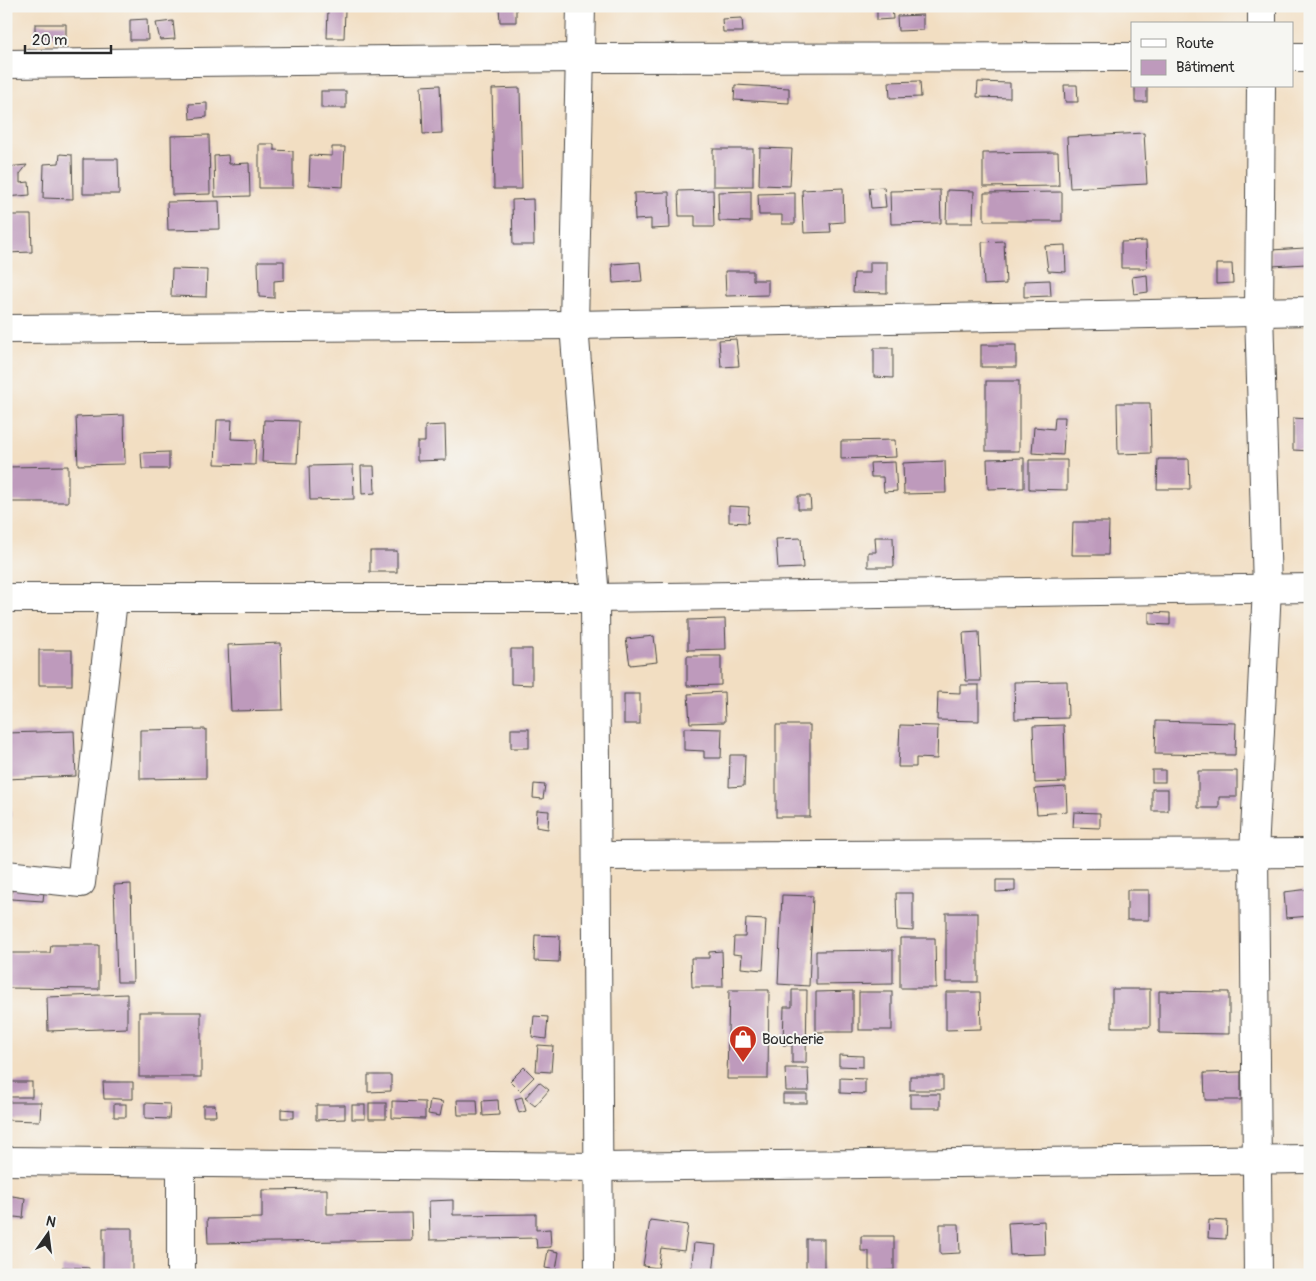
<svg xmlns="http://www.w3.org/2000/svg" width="1316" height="1281" font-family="Pangolin,sans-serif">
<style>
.building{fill:#be9abc}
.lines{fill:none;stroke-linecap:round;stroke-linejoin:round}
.minor-casing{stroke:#494642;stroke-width:30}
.minor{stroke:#fff;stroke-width:28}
.labels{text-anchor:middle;stroke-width:4;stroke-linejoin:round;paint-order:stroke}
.poi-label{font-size:15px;fill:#2b2b2b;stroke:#f6f6f2;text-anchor:start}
</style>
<rect width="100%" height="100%" fill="#f6f6f2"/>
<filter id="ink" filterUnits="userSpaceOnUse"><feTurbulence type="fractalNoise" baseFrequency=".02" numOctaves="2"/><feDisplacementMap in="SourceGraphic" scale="10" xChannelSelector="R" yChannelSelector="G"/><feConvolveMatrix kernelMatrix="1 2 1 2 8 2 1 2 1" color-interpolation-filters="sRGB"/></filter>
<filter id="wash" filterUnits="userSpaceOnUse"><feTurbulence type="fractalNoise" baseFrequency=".0096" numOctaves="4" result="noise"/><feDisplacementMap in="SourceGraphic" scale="20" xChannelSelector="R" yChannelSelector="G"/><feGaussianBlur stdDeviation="1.12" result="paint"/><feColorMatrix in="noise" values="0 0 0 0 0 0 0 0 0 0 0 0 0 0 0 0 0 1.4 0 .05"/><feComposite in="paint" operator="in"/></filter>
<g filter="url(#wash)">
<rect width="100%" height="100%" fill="#f2dec2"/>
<g id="blocks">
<g class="building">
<rect x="418" y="6" width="16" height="3"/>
<path d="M499 6H516V22H500Z"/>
<path d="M877 6H892L893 19 877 20Z"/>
<path d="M328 9 345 10 344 38H327Z"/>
<path d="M923 15V30L898 31 897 16Z"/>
<path d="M742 18 743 32H723L722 19Z"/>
<path d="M147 19 148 40H130V20Z"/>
<path d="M173 21 175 39 160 40 156 23Z"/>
<path d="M35 24H66V37L35 36Z"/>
<path d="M920 81 921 97 890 98 889 82Z"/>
<path d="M978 82 1010 83V98L977 97Z"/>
<path d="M440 85 442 133 423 134 421 86Z"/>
<path d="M735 85 789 88V103L734 100Z"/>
<path d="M1064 85H1077L1078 102H1065Z"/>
<rect x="1135" y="86" width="12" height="16"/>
<path d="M520 88 522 189H494L492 89Z"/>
<path d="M6 91H9L10 121H6Z"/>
<rect x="321" y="91" width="25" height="17"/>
<path d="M207 103V117L190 119 189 104Z"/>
<path d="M1144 133 1147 184 1070 188 1067 137Z"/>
<path d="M209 135 210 194 172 195 171 136Z"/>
<path d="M259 144H274V150L293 151V188H259Z"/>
<path d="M332 147H345L343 187 309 185 310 155 332 156Z"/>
<path d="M760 148 792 149 790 186 759 185Z"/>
<rect x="713" y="149" width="40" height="37"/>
<path d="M1058 152 1059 186 983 187V153Z"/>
<path d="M60 154 72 155 73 199 43 198 44 164 59 163Z"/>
<path d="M228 155 229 164 249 163 250 196 215 197 214 156Z"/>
<path d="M83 159H118L119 194H83Z"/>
<path d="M27 165 20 174V183L29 182 30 195 6 197V167Z"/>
<path d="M884 187 886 207 871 208 869 188Z"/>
<path d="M843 188 844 222 830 223 831 232 804 233 802 190Z"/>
<path d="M713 190 714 227H695V216H679L678 191Z"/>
<path d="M940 190 941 223 891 224 890 191Z"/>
<path d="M947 190 974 191 973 223H946Z"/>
<path d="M751 191V222L719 221 718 192Z"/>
<path d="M669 192 670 228 651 229V219L635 220 634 193Z"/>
<path d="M1062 192V221H984V193Z"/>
<path d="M795 193V224H782V215H759L758 194Z"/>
<path d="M533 199 534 245H513L512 200Z"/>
<path d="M219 201 220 229 168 230 167 202Z"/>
<path d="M6 215H31L32 252 6 253Z"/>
<path d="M1004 241 1006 284 984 285 982 242Z"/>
<path d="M1146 241 1147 268H1121V242Z"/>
<path d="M1065 245 1066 272 1048 271 1045 246Z"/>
<path d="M1305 248 1306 264 1272 266 1271 250Z"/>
<path d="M258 261H284V280L274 281V298L259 297Z"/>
<path d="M640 262 642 281 613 283 612 264Z"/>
<path d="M870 262H887V293L853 292 854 273H870Z"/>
<path d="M1216 264H1232L1233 283 1216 284Z"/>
<path d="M172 269 207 270 206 297 171 296Z"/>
<path d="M725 271H753V280H768V295L726 296Z"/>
<path d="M1147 275 1148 292 1134 294 1132 277Z"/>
<rect x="1307" y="278" width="3" height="21"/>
<path d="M1050 280 1051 296 1024 297V281Z"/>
<path d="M736 339 739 366 721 367 719 340Z"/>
<rect x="981" y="345" width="35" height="22"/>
<path d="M874 348H893V378L874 377Z"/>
<rect x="986" y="381" width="33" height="70"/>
<path d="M1117 403H1150L1151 453 1118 454Z"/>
<path d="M124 415 125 464 78 465 76 417Z"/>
<path d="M1055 417H1065L1063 455 1032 453 1034 427 1054 429Z"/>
<path d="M1293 418 1310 419V451L1293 450Z"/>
<path d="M217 420H232L231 439 256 440 255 465 215 464Z"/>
<path d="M264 420 299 421 297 463 262 462Z"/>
<path d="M445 425 446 460 417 461V442H425V426Z"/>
<path d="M895 440 896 457 841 459V441Z"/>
<path d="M169 452V469H142L141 453Z"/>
<path d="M1024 458V488L988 489 987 459Z"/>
<path d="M1158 459H1189L1190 489H1157Z"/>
<path d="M1029 460H1067V490L1029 489Z"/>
<path d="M945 461 946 493 904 494 903 463Z"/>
<path d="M895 462 897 491 884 492 883 477H871L870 463Z"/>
<path d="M353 465 354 499 310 500 309 466Z"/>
<path d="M68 466V502H6V467Z"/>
<path d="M361 466H374L375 493 362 494Z"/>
<path d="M798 496H810L811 509H798Z"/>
<path d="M729 506 749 507 748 523 729 522Z"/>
<path d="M1073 522H1109L1108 555H1072Z"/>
<path d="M875 537H893L894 567H868V552H876Z"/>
<path d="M801 538 803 568 778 569 776 539Z"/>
<rect x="370" y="551" width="27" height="21"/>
<path d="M1149 612 1170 613V625L1149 624Z"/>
<path d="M725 619 726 649 688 650V620Z"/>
<path d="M979 632 981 681H966L963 633Z"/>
<path d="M654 636 657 662 630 665 626 639Z"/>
<path d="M281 643 283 710 231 711 228 645Z"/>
<path d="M511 649H532V685L511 684Z"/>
<rect x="39" y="650" width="33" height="35"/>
<path d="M687 656H721V685L687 686Z"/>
<path d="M1067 681 1068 718 1015 719 1014 682Z"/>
<path d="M960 685H979V721L937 720 938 692 960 693Z"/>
<path d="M724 692 725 722 690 723 688 694Z"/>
<rect x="624" y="694" width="16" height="30"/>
<path d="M1156 721 1236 723 1235 755 1155 754Z"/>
<rect x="776" y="725" width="34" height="92"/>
<path d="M900 725 938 726 937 759 916 758V767H898Z"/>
<path d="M1064 725 1066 782 1035 783 1033 726Z"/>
<path d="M684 728 722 729 721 758H704V751L684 750Z"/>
<path d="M206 729V778L140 779V730Z"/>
<rect x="511" y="729" width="18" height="19"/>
<path d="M74 731 76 776 6 779V733Z"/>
<path d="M730 755H745L744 786 729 787Z"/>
<rect x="1152" y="770" width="13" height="12"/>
<path d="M1198 771H1237V797H1219V808H1198Z"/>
<path d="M534 784 545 785 543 799 533 798Z"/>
<path d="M1066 787 1067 812 1037 814 1035 789Z"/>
<rect x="1152" y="789" width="16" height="22"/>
<rect x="6" y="807" width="5" height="29"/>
<path d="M537 810 549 811 548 829 536 827Z"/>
<path d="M1074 812 1100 813V828L1073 827Z"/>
<path d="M13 880 45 883 43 901 11 899Z"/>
<path d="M996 880H1015V891L996 892Z"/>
<path d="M131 884 133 982H117L114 885Z"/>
<path d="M1310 889V916L1286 918 1284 892Z"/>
<rect x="1127" y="890" width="22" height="30"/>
<path d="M896 893H913V931L897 930Z"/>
<path d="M782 895 813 896 809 986 778 984Z"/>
<rect x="946" y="913" width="32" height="69"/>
<path d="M746 919 766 920 763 970 741 968 742 955 733 954 734 937H745Z"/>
<path d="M535 935 560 936 559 962 534 961Z"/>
<path d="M900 938H935L936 988H900Z"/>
<path d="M51 945H99V989L6 988V953H50Z"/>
<path d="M893 950V984L816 985V951Z"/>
<path d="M722 951 723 987H692L691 958H709V952Z"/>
<rect x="1112" y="989" width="38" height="38"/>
<path d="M729 990H769L768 1079H727Z"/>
<path d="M792 990H807L806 1063H792V1045H783L784 1007H792Z"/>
<path d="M853 991V1032H816V992Z"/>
<path d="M1159 991 1229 992V1034L1159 1033Z"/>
<rect x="859" y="992" width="33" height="38"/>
<path d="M946 992H980L981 1029 946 1030Z"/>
<path d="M127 994V1028L48 1031 47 997Z"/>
<rect x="139" y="1012" width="62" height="65"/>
<path d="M534 1016 548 1017 546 1039 532 1037Z"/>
<path d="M538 1045 553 1046 551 1072 536 1071Z"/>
<path d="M839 1055 863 1056V1067L839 1066Z"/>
<path d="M524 1067 534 1077 520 1091 510 1081Z"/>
<path d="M785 1068H808L809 1091H786Z"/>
<path d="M1241 1072V1100H1205L1204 1073Z"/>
<path d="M368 1075H391V1091L368 1092Z"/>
<rect x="910" y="1076" width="33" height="14"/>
<path d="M840 1078 865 1079V1094L840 1093Z"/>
<rect x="7" y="1082" width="25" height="15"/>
<path d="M103 1082H133V1099H104Z"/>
<path d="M539 1082 549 1090 535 1106 525 1098Z"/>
<rect x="783" y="1094" width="24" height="9"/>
<rect x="910" y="1094" width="30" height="14"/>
<path d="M522 1097 526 1111 519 1113 515 1099Z"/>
<path d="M430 1100 443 1102 440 1116 428 1114Z"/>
<path d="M457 1100H477L478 1115H458Z"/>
<path d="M498 1100 499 1115 483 1116 482 1101Z"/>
<path d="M392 1101 425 1102V1119L392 1118Z"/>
<path d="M6 1102H41L40 1121 6 1120Z"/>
<path d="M145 1103 170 1104 169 1119 145 1118Z"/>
<rect x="369" y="1103" width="17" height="16"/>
<rect x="114" y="1104" width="12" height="13"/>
<path d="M203 1105H215L216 1116H203Z"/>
<path d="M316 1105H345V1119L316 1120Z"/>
<rect x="352" y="1105" width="13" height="14"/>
<path d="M281 1109 294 1110V1118H281Z"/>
<path d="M327 1189V1214L411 1213 412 1240 208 1243 207 1219 262 1218V1190Z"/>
<path d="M6 1195 25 1198 23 1218 6 1216Z"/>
<path d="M453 1200V1215L536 1214V1230L550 1229 551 1247 537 1248 536 1238 430 1240 429 1201Z"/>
<path d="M650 1220 688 1225 684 1251 661 1248 658 1268 643 1266Z"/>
<path d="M1209 1220 1227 1221 1226 1239 1208 1238Z"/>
<path d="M1044 1221 1045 1254 1010 1255 1008 1223Z"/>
<path d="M940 1224H959L960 1253 940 1254Z"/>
<rect x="103" y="1228" width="29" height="47"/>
<path d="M861 1236H894V1270L869 1271V1251H861Z"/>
<rect x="806" y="1239" width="18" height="33"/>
<path d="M694 1243 716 1245 713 1275 691 1274Z"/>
<path d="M548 1250 559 1252 556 1270 545 1268Z"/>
<path d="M62 1267 89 1268V1275H62Z"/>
</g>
</g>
</g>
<g filter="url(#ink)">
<use href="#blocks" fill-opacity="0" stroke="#494642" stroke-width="1"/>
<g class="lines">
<g class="minor-casing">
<g id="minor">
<path d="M581 6 574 325 595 598 599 1275"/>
<path d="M1262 24V6"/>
<path d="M1292 57H1310"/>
<path d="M6 64 580 58 1132 57"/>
<path d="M6 329 574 325 1310 311"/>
<path d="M6 598H595L1310 588"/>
<path d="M597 856 1310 853"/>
<path d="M6 875 81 883 113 600"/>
<path d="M6 1161 598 1167 1310 1159"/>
<path d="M181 1163V1275"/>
<path d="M1258 1275 1254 853 1267 588 1259 311 1261 86"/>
</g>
</g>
<use href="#minor" class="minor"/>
</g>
</g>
<defs>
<g id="shop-pin" transform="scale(1.4375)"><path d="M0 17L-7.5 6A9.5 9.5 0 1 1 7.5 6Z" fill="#c8321e" stroke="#f6f6f2"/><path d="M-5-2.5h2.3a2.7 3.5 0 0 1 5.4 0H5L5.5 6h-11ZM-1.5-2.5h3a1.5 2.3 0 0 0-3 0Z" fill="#fff"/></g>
</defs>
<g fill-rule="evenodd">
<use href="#shop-pin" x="743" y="1039"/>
</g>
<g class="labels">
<g class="poi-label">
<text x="762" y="1044">Boucherie</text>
</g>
</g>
<rect width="1316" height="1281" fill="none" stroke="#f6f6f2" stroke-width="25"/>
<rect x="1131" y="22" width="162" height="65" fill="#f6f6f2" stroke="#a5a5a2"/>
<rect x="1141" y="39" width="25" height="8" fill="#ffffff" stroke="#a5a5a2"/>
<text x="1176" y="48" font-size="15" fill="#2b2b2b">Route</text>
<rect x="1141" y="60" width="25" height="15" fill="#be9abc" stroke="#a5a5a2"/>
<text x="1176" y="72" font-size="15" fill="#2b2b2b">Bâtiment</text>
<g transform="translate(48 1234) rotate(14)" stroke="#f6f6f2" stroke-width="4" paint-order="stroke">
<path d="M0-4L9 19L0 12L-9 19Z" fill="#2b2b2b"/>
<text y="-8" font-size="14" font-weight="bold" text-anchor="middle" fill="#2b2b2b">N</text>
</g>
<path d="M25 45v8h86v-8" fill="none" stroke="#2b2b2b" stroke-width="2.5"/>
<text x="32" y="45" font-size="15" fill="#2b2b2b" stroke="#f6f6f2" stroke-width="4" paint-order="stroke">20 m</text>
</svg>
